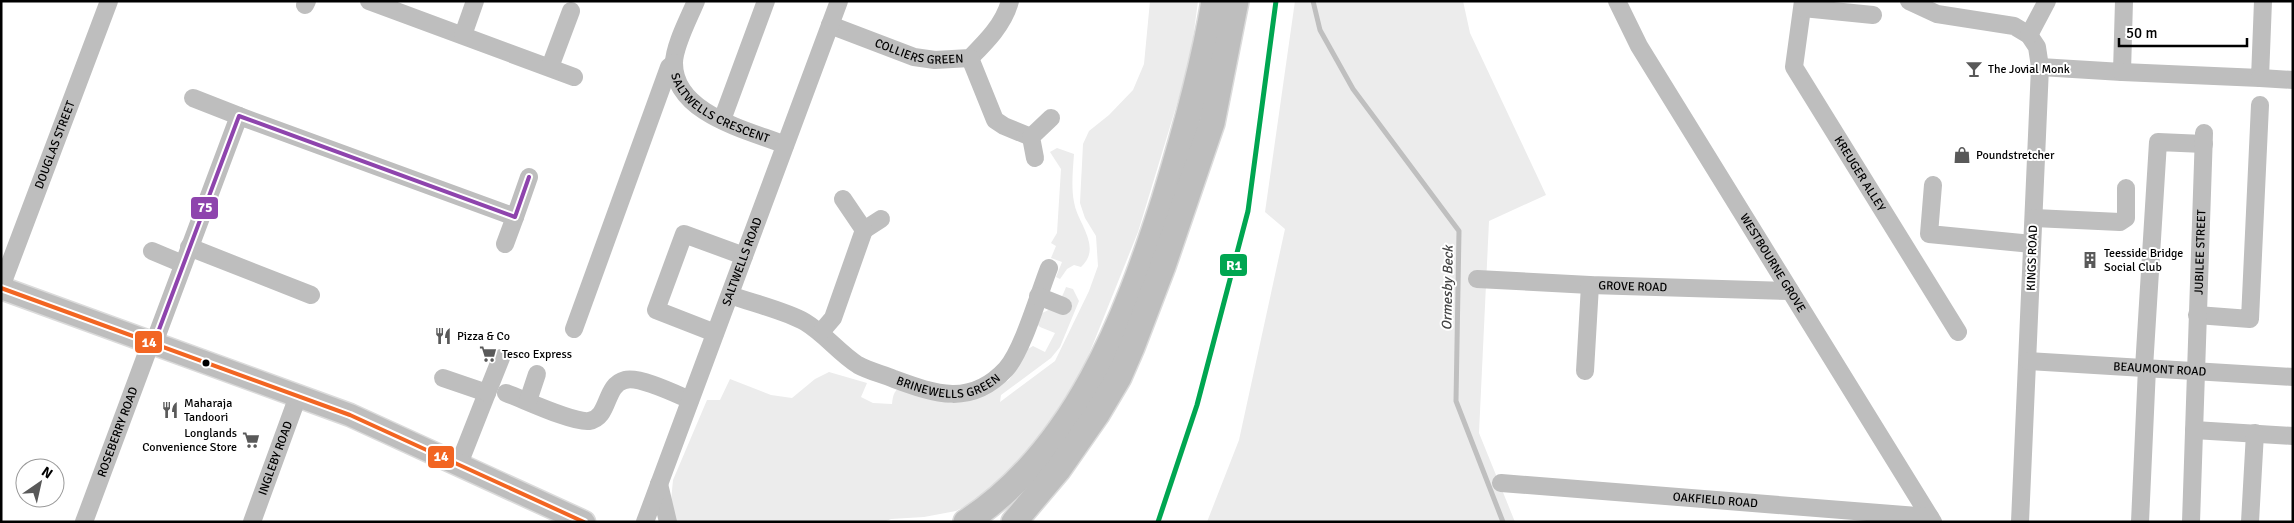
<svg xmlns="http://www.w3.org/2000/svg" width="2294" height="523" font-family="Signika,sans-serif">
<style>
.green{fill:#ececec}
.lines{fill:none;stroke-linecap:round;stroke-linejoin:round}
.stream{stroke:#bfbfbf;stroke-width:5}
.major-casing{stroke:#dbdbdb;stroke-width:25}
.highway-casing{stroke:#dbdbdb;stroke-width:28}
.minor{stroke:#bebebe;stroke-width:18}
.major{stroke:#bebebe;stroke-width:22}
.highway{stroke:#bebebe;stroke-width:25}
.bus-1-casing{stroke:#fff;stroke-width:8}
.bus-2-casing{stroke:#fff;stroke-width:8}
.bus-1{stroke:#f26522;stroke-width:4}
.bus-2{stroke:#8e44ad;stroke-width:4}
.rail-1-casing{stroke:#fff;stroke-width:9}
.rail-1{stroke:#00a651;stroke-width:5}
.bus-dot{fill:#000;stroke:#fff;stroke-width:2}
.labels{text-anchor:middle;stroke-width:4;stroke-linejoin:round;paint-order:stroke}
.street-label{font-size:12px;fill:#000;stroke:#fff}
.poi-label{font-size:12px;fill:#000;stroke:#fff;text-anchor:start}
.water-label{font-size:14px;font-style:italic;fill:#444;stroke:#fff}
.line-badge{stroke:#fff;stroke-width:2}
.badge-label{font-size:14px;text-anchor:middle;font-weight:bold;fill:#fff}
</style>
<rect width="100%" height="100%" fill="#fff"/>
<g class="green">
<path d="M1150 1H1198L1190 61 1138 232 1083 369 1046 427 1007 476 984 496 956 511 924 517 891 519 884 522H675L670 512 673 480 707 400H720L730 379 771 395 792 398 815 379 829 372 867 383 861 397 873 403 892 404C893 395 894 388 905 386L951 403 988 392 1009 380 1028 349 1033 346 1045 352 1055 333 1040 327 1036 323C1039 311 1046 313 1053 307 1060 302 1063 295 1066 287L1073 289 1079 301 1060 347 1051 358 1001 395 1000 402 1055 361 1089 291 1098 266 1096 236 1085 218 1080 203 1083 144 1089 131 1109 115 1133 90 1144 64Z"/>
<path d="M1295 1H1463L1470 33 1546 195 1489 221 1479 433 1515 522H1207L1239 440 1285 229 1265 212Z"/>
<path d="M1057 148 1074 154C1073 169 1071 187 1074 202 1077 223 1103 247 1081 267L1074 265 1067 269 1060 279 1056 277 1062 262 1051 258 1056 246 1051 243 1057 233 1061 169 1050 152Z"/>
</g>
<g class="lines">
<path class="stream" d="M1313 1 1320 30 1353 89 1459 231 1456 401 1503 522"/>
<g class="major-casing">
<path id="major" d="M1 288 350 415 584 522"/>
</g>
<g class="highway-casing">
<g id="highway">
<path d="M966 522C1075 451 1126 319 1164 200 1184 135 1203 68 1214 1"/>
<path d="M1014 522 1058 470 1097 414 1119 377 1132 347 1163 266 1212 123 1236 1"/>
</g>
</g>
<g class="minor">
<path d="M369 1 574 77"/>
<path id="s1" d="M696 1C689 18 674 46 674 63 674 114 748 130 785 145"/>
<path id="s2" d="M1617 1 1639 46 1933 522"/>
<path id="s3" d="M1803 1 1794 67 1958 332"/>
<path d="M1909 1 1937 14 2014 26 2029 35 2037 47 2040 67 2020 522"/>
<path d="M305 5 307 1"/>
<path d="M1803 8 1873 15"/>
<path id="s4" d="M830 25 914 57 935 60 970 58C986 42 1004 24 1010 1"/>
<path d="M463 35 475 1"/>
<path d="M2029 35 2047 1"/>
<path d="M970 58 995 120 1004 126 1031 137"/>
<path d="M550 67 571 11"/>
<path d="M2040 67 2122 72 2124 1"/>
<path d="M2122 72 2260 78 2263 1"/>
<path d="M2260 78 2293 80"/>
<path d="M193 98 239 116"/>
<path d="M722 120 766 1"/>
<path d="M1035 158 1031 137 1051 118"/>
<path d="M1933 185 1929 234 2032 244"/>
<path d="M2034 218 2120 222 2126 218V188"/>
<path d="M864 230 881 219"/>
<path d="M505 244 515 217"/>
<path d="M189 247 311 295"/>
<path d="M152 251 183 264"/>
<path id="s5" d="M1477 279 1590 285 1790 291"/>
<path id="s6" d="M1 287 109 1"/>
<path id="s7" d="M730 295C752 303 786 311 805 322 825 334 839 353 858 365 869 371 882 374 894 379 935 394 971 407 1006 369 1023 350 1039 293 1049 268"/>
<path d="M1038 296 1063 306"/>
<path d="M2197 315 2250 319 2260 105"/>
<path d="M574 329 669 67 674 63"/>
<path d="M821 332 833 318 864 230 843 199"/>
<path d="M715 333 656 310 684 234 744 256"/>
<path d="M154 343 239 116 515 217 529 177"/>
<path id="s8" d="M2028 361 2293 377"/>
<path d="M2144 368 2158 142 2204 144"/>
<path d="M1585 371 1590 285"/>
<path d="M443 378 487 393 459 464"/>
<path d="M487 393 501 358"/>
<path d="M506 393C525 400 573 423 589 421 610 418 604 385 625 380 639 376 676 394 690 400"/>
<path d="M528 401 537 374"/>
<path d="M2194 430 2293 436"/>
<path id="s9" d="M1501 483 1930 517"/>
<path d="M659 484 668 522"/>
<path id="s10" d="M84 522 151 342"/>
<path id="s11" d="M252 522 298 396"/>
<path id="s12" d="M645 522 839 1"/>
<path d="M2140 522 2147 368"/>
<path id="s13" d="M2191 522 2204 133"/>
<path d="M2250 522 2255 433"/>
</g>
<use href="#major" class="major"/>
<use href="#highway" class="highway"/>
<g class="bus-1-casing">
<path id="bus-1" d="M1 288 350 415 584 522"/>
</g>
<g class="bus-2-casing">
<path id="bus-2" d="M154 343 239 116 515 217 529 177"/>
</g>
<use href="#bus-1" class="bus-1"/>
<use href="#bus-2" class="bus-2"/>
<g class="rail-1-casing">
<path id="rail-1" d="M1158 522 1197 405 1248 211 1276 1"/>
</g>
<use href="#rail-1" class="rail-1"/>
</g>
<defs>
<g id="bar-bare" transform="scale(1.35)"><path d="M-6-5H6L.8 .8V4.5H3.5V6h-7V4.5H-.8V.8Z" fill="#595959" stroke="#fff" stroke-width="2.5" paint-order="stroke"/></g>
<g id="shop-bare" transform="scale(1.35)"><path d="M-5-2.5h2.3a2.7 3.5 0 0 1 5.4 0H5L5.5 6h-11ZM-1.5-2.5h3a1.5 2.3 0 0 0-3 0Z" fill="#595959" stroke="#fff" stroke-width="2.5" paint-order="stroke"/></g>
<g id="building-bare" transform="scale(1.35)"><path d="M-4-6H4V6H1V3H-1V6H-4ZM-2.5-4.3h1.7v1.8h-1.7ZM.8-4.3h1.7v1.8H.8ZM-2.5-1h1.7V.8h-1.7ZM.8-1h1.7V.8H.8Z" fill="#595959" stroke="#fff" stroke-width="2.5" paint-order="stroke"/></g>
<g id="restaurant-bare" transform="scale(1.35)"><path d="M-5-6h1v4h1v-4h1v4h1v-4h1v5L-1.5 .5V6h-2V.5L-5-1ZM5-6V6H3V1.5H1.5Q1.5-4 5-6Z" fill="#595959" stroke="#fff" stroke-width="2.5" paint-order="stroke"/></g>
<g id="supermarket-bare" transform="scale(1.35)"><path d="M-6-5.5h2.5l.6 2H6L4.5 2H-2.5L-4.4-4H-6ZM-1.5 3.2a1.3 1.3 0 1 0 .1 0ZM3 3.2a1.3 1.3 0 1 0 .1 0Z" fill="#595959" stroke="#fff" stroke-width="2.5" paint-order="stroke"/></g>
</defs>
<g fill-rule="evenodd">
<use href="#bar-bare" x="1974" y="69"/>
<use href="#shop-bare" x="1962" y="155"/>
<use href="#building-bare" x="2090" y="260"/>
<use href="#restaurant-bare" x="443" y="336"/>
<use href="#supermarket-bare" x="488" y="354"/>
<use href="#restaurant-bare" x="170" y="410"/>
<use href="#supermarket-bare" x="251" y="440"/>
</g>
<circle class="bus-dot" cx="206" cy="363" r="4.5"/>
<g class="labels">
<g class="street-label">
<text dy="4" stroke="none"><textPath href="#s4" startOffset="94">COLLIERS GREEN</textPath></text>
<text dy="4" stroke="none"><textPath href="#s1" startOffset="136">SALTWELLS CRESCENT</textPath></text>
<text dy="4" stroke="none"><textPath href="#s6" startOffset="152">DOUGLAS STREET</textPath></text>
<text dy="4" stroke="none"><textPath href="#s3" startOffset="192">KREUGER ALLEY</textPath></text>
<text dy="4" stroke="none"><textPath href="#s13" startOffset="270">JUBILEE STREET</textPath></text>
<text transform="translate(2032 258) rotate(-88)" y="4">KINGS ROAD</text>
<text dy="4" stroke="none"><textPath href="#s12" startOffset="278">SALTWELLS ROAD</textPath></text>
<text dy="4" stroke="none"><textPath href="#s2" startOffset="305">WESTBOURNE GROVE</textPath></text>
<text dy="4" stroke="none"><textPath href="#s5" startOffset="156">GROVE ROAD</textPath></text>
<text dy="4" stroke="none"><textPath href="#s8" startOffset="132">BEAUMONT ROAD</textPath></text>
<text dy="4" stroke="none"><textPath href="#s7" startOffset="244">BRINEWELLS GREEN</textPath></text>
<text dy="4" stroke="none"><textPath href="#s10" startOffset="96">ROSEBERRY ROAD</textPath></text>
<text dy="4" stroke="none"><textPath href="#s11" startOffset="68">INGLEBY ROAD</textPath></text>
<text dy="4" stroke="none"><textPath href="#s9" startOffset="215">OAKFIELD ROAD</textPath></text>
</g>
<g class="poi-label">
<text x="1988" y="73">The Jovial Monk</text>
<text x="1976" y="159">Poundstretcher</text>
<text x="2104" y="257">Teesside Bridge<tspan x="2104" dy="14">Social Club</tspan></text>
<text x="457" y="340">Pizza &amp; Co</text>
<text x="502" y="358">Tesco Express</text>
<text x="184" y="407">Maharaja<tspan x="184" dy="14">Tandoori</tspan></text>
<text x="237" y="437" text-anchor="end">Longlands<tspan x="237" dy="14">Convenience Store</tspan></text>
</g>
<g class="water-label">
<text transform="translate(1447 288) rotate(-89)" y="5">Ormesby Beck</text>
</g>
</g>
<g class="line-badge">
<rect x="190" y="196" width="29" height="24" rx="5" fill="#8e44ad"/>
<rect x="1219" y="253" width="29" height="24" rx="5" fill="#00a651"/>
<rect x="134" y="330" width="29" height="24" rx="5" fill="#f26522"/>
<rect x="427" y="445" width="28" height="24" rx="5" fill="#f26522"/>
</g>
<g class="badge-label">
<text x="205" y="212">75</text>
<text x="1234" y="270">R1</text>
<text x="149" y="347">14</text>
<text x="441" y="461">14</text>
</g>
<rect width="2294" height="523" fill="none" stroke="#000000" stroke-width="5"/>
<g transform="translate(40 483) rotate(34)"><circle r="24" fill="#ffffff" stroke="#999999"/>
<path d="M0-4L9 19L0 12L-9 19Z" fill="#595959"/>
<text y="-8" font-size="14" font-weight="bold" text-anchor="middle" fill="#000000">N</text>
</g>
<path d="M2119 38v8h128v-8" fill="none" stroke="#000000" stroke-width="2.5"/>
<text x="2126" y="38" font-size="15" fill="#000000" stroke="#ffffff" stroke-width="4" paint-order="stroke">50 m</text>
</svg>
